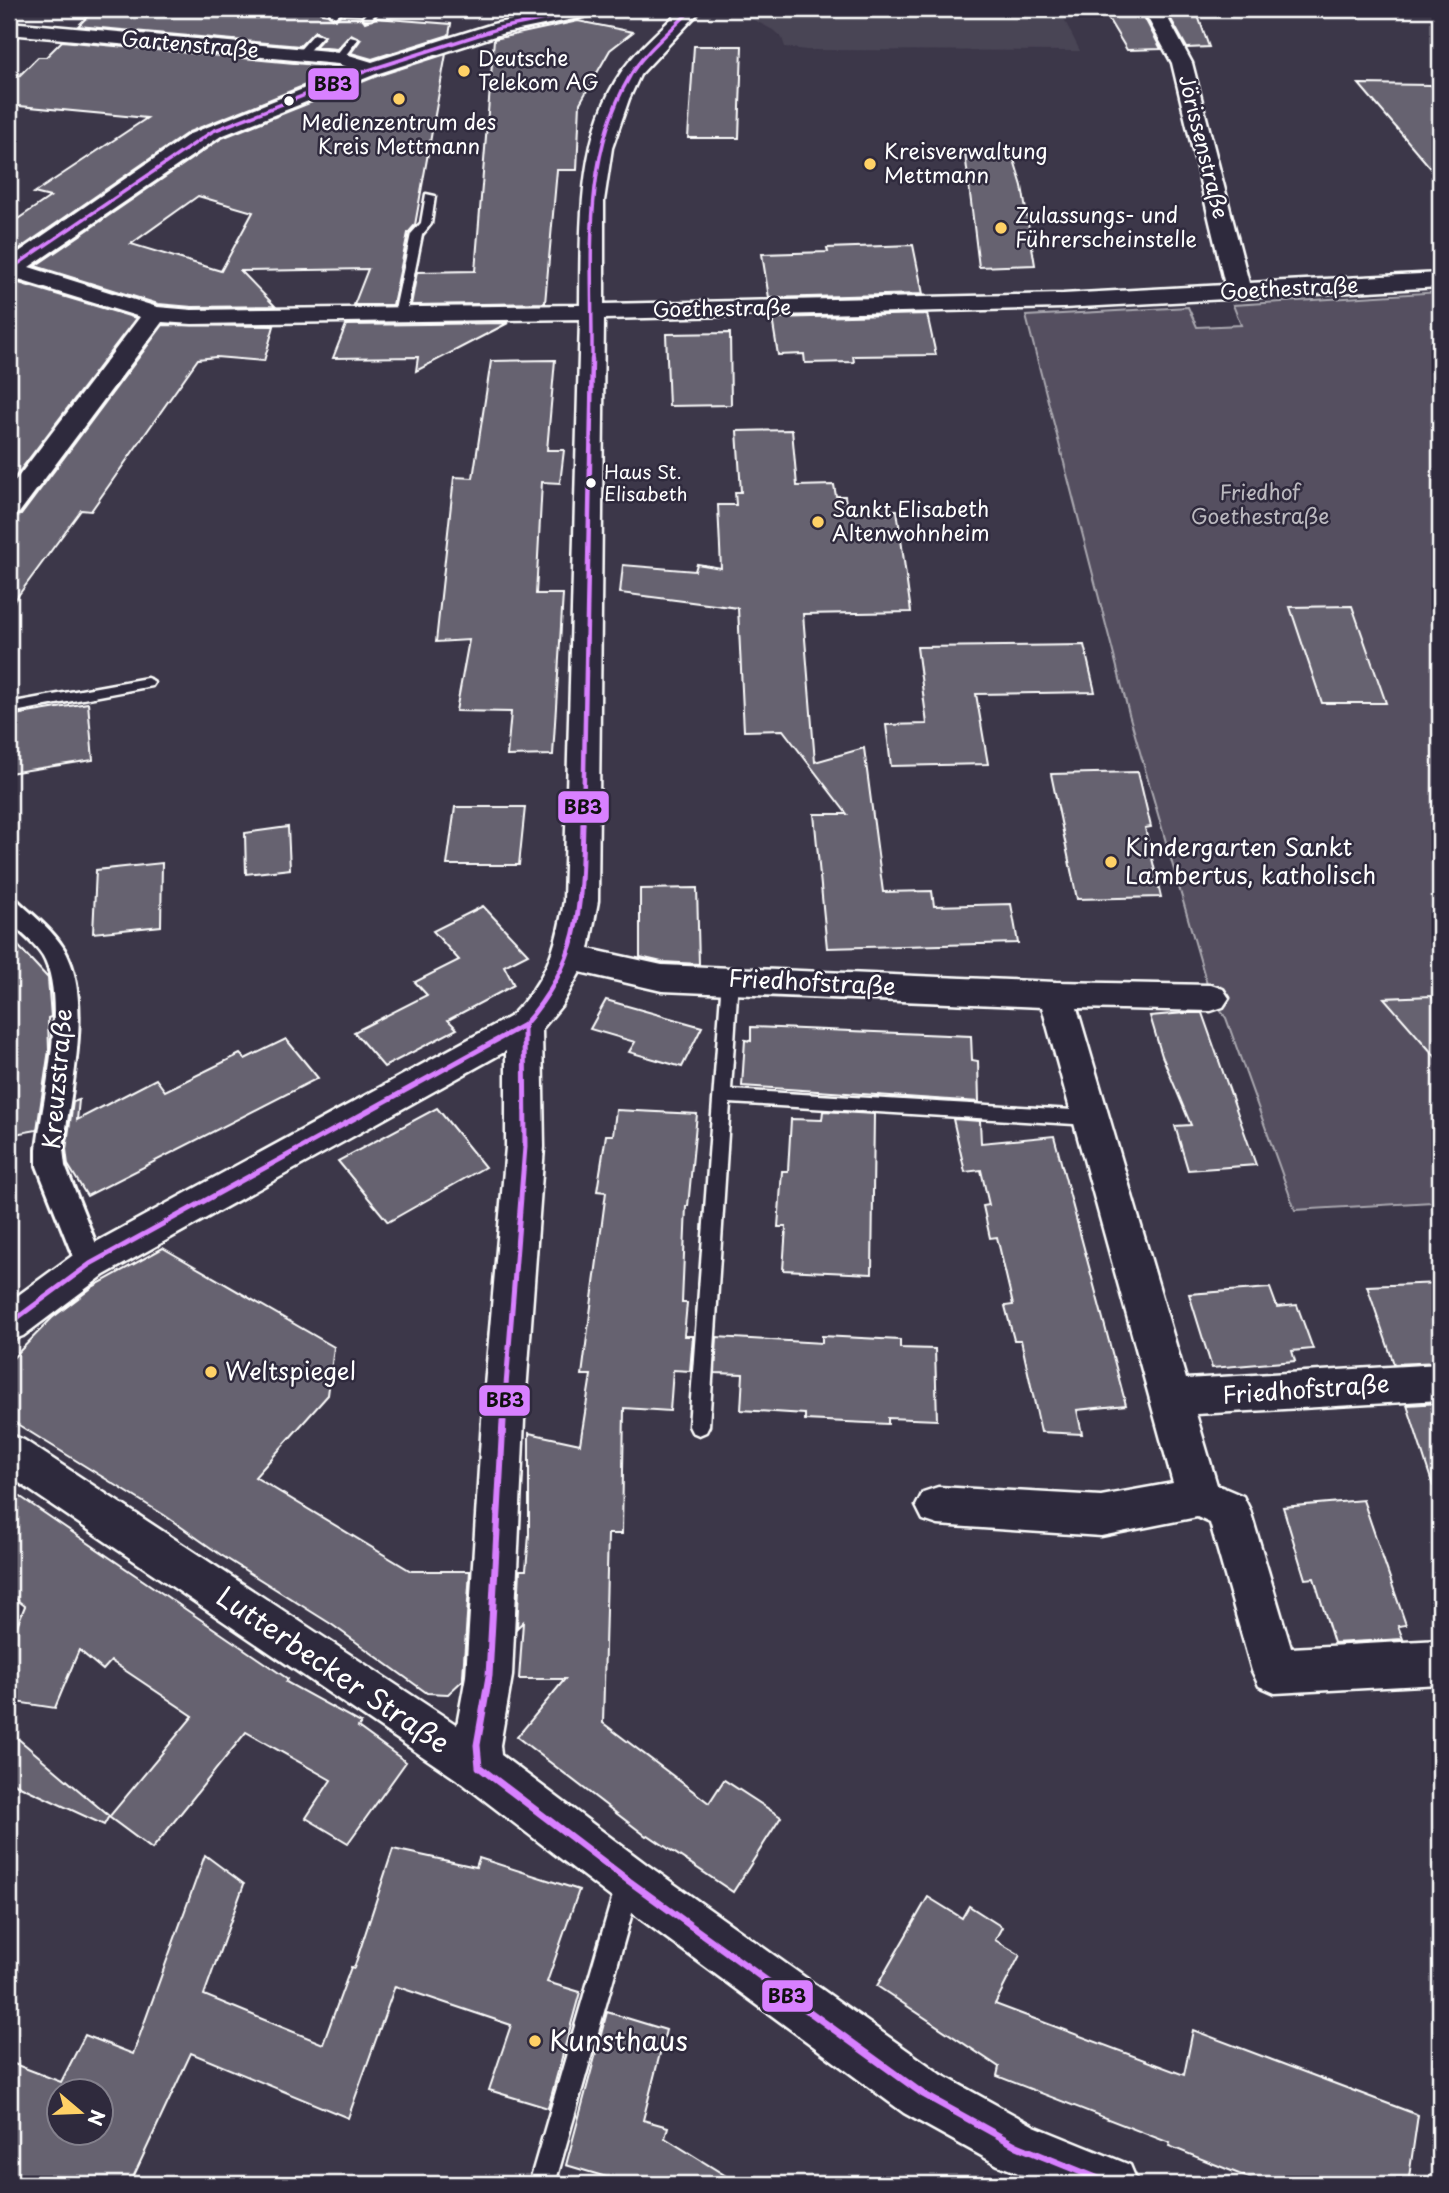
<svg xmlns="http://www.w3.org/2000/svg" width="1449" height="2193" font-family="'Playpen Sans',sans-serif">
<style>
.built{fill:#494455}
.green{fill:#555060;stroke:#aaa8b0;stroke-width:2}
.building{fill:#666270;stroke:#fff;stroke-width:2;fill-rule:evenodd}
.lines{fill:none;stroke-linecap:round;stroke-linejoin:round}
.service-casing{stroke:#fff;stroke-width:5}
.pedestrian-casing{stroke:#fff;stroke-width:6}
.minor-casing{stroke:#fff;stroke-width:5}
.service{fill:#2f2a3d;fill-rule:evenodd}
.pedestrian{fill:#2f2a3d;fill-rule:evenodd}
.minor{fill:#2f2a3d;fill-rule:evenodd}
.bus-1-far3-casing{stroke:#2f2a3d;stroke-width:7}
.bus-1-far2-casing{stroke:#2f2a3d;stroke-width:9}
.bus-1-far1-casing{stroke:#2f2a3d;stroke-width:10}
.bus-1-casing{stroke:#2f2a3d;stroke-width:12}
.bus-1-far3{stroke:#d880ff;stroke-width:3.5}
.bus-1-far2{stroke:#d880ff;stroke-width:4.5}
.bus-1-far1{stroke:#d880ff;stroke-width:5}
.bus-1{stroke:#d880ff;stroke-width:7}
.poi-dot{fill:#ffd166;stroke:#2f2a3d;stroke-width:2.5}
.bus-dot{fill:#fff;stroke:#2f2a3d;stroke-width:2.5}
.labels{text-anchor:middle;stroke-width:5;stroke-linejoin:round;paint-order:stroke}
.far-bus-label{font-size:19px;fill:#fff;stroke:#2f2a3d;text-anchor:start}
.far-street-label{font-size:21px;fill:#fff;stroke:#2f2a3d}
.far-poi-label{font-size:21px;fill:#fff;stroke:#2f2a3d;text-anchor:start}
.far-park-label{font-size:21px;fill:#bbb9bf;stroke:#2f2a3d}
.poi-label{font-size:24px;fill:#fff;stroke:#2f2a3d;text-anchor:start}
.street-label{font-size:24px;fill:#fff;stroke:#2f2a3d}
.near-street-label{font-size:28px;fill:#fff;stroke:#2f2a3d}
.near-poi-label{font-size:28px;fill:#fff;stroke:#2f2a3d;text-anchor:start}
.line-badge{stroke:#2f2a3d;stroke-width:2.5}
.pale-badge-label{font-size:19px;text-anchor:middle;font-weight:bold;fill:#111}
</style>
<rect width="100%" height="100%" fill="#3c3749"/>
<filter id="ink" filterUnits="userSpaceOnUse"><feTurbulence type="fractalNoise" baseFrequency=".0143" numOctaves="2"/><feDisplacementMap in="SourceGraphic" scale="14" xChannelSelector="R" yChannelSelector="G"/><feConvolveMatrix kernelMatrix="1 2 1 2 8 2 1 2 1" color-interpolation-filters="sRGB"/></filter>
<g filter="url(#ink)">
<path class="built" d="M733 9H1059L1080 51 806 50 785 47 782 38 773 30Z"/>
<path class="green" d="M1440 292V1225L1432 1202 1295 1210 1226 1018 1211 998 1129 714 1026 316 1188 307 1197 327 1241 325 1233 305Z"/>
<g class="building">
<path d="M95 9H325L321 13 328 14 335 20 341 15 361 16 365 22 376 18 451 24 449 35 372 59 351 53 361 39 351 34 337 49 315 47 325 36 315 31 300 46 78 26Z"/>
<path d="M1196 10 1209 47 1187 48 1167 12Z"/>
<path d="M1142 13 1161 49 1127 50 1106 15Z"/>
<path d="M578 21 633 32 610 50 580 103 577 170H557L545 303 411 305 417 272 475 271 494 39Z"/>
<path d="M62 41 337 67 345 69 189 132 9 256V225L50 197 34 193 147 118 9 105V86L38 57H46Z"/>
<path d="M694 46H742L739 138H688Z"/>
<path d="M446 54 415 225 408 233 393 305H354L368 269 241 271 275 306 192 307 158 304 35 266 222 138 377 76ZM198 196 253 212 221 271 131 244Z"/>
<path d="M1359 84 1431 85 1440 102V179Z"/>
<path d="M965 153H1012L1022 186 1035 265 979 267Z"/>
<path d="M913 245 923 294 769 298 762 254 828 252 827 248Z"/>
<path d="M9 280 136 318 9 485Z"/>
<path d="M927 314 936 355 853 356 854 362 805 363 804 354 778 355 772 318Z"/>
<path d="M508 323 416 371 418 357 333 358 346 325Z"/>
<path d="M163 325 274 326 264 361 216 357 198 359 91 511 81 510 9 608V517L21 515Z"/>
<path d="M730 333 731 405 669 406 666 334Z"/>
<path d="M555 360 547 450H564L560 483 542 482 536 594H563L553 755 507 756 511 712 456 711 469 640 436 642 454 477 473 478 491 361Z"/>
<path d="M792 430 797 486 834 485 836 496H845L847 510H897L911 612 803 614 815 762 864 748 883 892 932 891 934 906 1011 904 1018 943 827 948 814 814H847L783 730 744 731 738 608 620 593 623 565 695 571 697 564 721 568 718 505H736L735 492H741L737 431Z"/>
<path d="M1352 606 1386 703H1322L1290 607Z"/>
<path d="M1084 645 1095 692 976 694 988 764 891 766 886 725 927 724 917 647Z"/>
<path d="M88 703 93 760 9 773V716Z"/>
<path d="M1138 772 1151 827 1145 828 1161 897 1077 899 1051 774Z"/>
<path d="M455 807H525L519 865H447Z"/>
<path d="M288 827 290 869 246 874 245 833Z"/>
<path d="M162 863 161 926 93 933 96 870Z"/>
<path d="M697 888 699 964 662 962 640 957V889Z"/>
<path d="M483 906 528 954 504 966 514 985 448 1020 457 1029 384 1067 354 1032 427 995 415 982 459 960 433 931Z"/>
<path d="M9 936 48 978 51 1017 48 1018 49 1050 37 1130 9 1135Z"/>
<path d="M1432 996 1440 1018V1062L1384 998Z"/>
<path d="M606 1000 702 1027 682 1067 629 1052 635 1042 590 1029Z"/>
<path d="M1185 1013H1202L1256 1165 1188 1170 1175 1126 1191 1125 1162 1056 1150 1016Z"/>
<path d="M751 1027 971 1036 972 1060 978 1061 979 1102 742 1086 745 1040 751 1041Z"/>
<path d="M286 1039 318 1078 87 1196 68 1165 66 1149 73 1102 79 1100 77 1120 156 1079 165 1091 240 1054 245 1059Z"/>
<path d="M437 1108 485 1167 388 1222 338 1161Z"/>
<path d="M616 1110 697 1114 688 1206H686L682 1303H687L684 1336H693L690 1371 673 1370 670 1411 624 1408 622 1534H608L603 1723 709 1803 724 1780 781 1817 733 1892 648 1835 646 1836 517 1737 565 1679H519L523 1622 517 1628 520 1570H526L529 1535V1433L580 1444 591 1375H582L606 1192 597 1191 606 1135H613Z"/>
<path d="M823 1111 874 1114 872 1274 783 1270 786 1227H778L782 1171H788L791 1119 822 1120Z"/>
<path d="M953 1119 980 1121 981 1143 1054 1136 1126 1405 1077 1410 1082 1434 1041 1432 1021 1340H1014L1005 1306 1013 1305 997 1237 990 1238 983 1206 989 1205 981 1170 965 1172Z"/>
<path d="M163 1248 334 1347 328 1395 255 1477 411 1571H470L463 1676V1680L448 1694 427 1693 331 1624 221 1555 164 1515 9 1419V1362L52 1318 94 1286Z"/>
<path d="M1440 1283V1362L1394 1364 1367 1286Z"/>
<path d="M1270 1288 1277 1307 1297 1305 1313 1349 1292 1351 1295 1361 1212 1368 1189 1294Z"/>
<path d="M822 1336 900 1340V1348L935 1349 937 1420 888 1418V1424L805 1420V1414L741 1410 743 1374 715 1373 717 1337 822 1343Z"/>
<path d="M1440 1403V1485L1433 1486 1407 1405Z"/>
<path d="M9 1489 288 1679 286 1682 361 1723 358 1727 406 1762 348 1843 306 1818 331 1780 246 1732 152 1849 109 1817 193 1716 111 1661 103 1670 79 1650 55 1708 9 1701V1645L25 1606 9 1594Z"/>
<path d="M1363 1500 1406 1625 1398 1626 1403 1639 1334 1643 1314 1578 1305 1579 1283 1507Z"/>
<path d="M9 1731 109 1816 104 1825 9 1781Z"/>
<path d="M393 1849 476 1867 479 1858 579 1890 547 1982 580 1992 548 2108 489 2090 511 2025 395 1986 348 2118 191 2053 130 2184H9V2062L61 2082 85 2035 133 2054 205 1855 244 1884 204 1995 323 2044 351 1967 354 1968ZM60 2091H102V2133H60Z"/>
<path d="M928 1897 962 1918 969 1906 1002 1927 995 1940 1020 1955 995 2004 1184 2075 1193 2030 1418 2115 1408 2184H1264L1169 2146 1170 2143 997 2076 999 2067 877 1986Z"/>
<path d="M607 2012 666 2030 643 2120 668 2127 665 2138 739 2184H630L566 2165Z"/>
</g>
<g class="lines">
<g class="service-casing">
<g id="service">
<path d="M334 9H344L335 17 330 14Z"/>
<path d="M370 9H380L371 19H365L363 17Z"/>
<path d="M510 9H520L525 24H519Z"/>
<path d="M17 27 25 29 9 44V36Z"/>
<path d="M314 34 322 36 303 57H297V53Z"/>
<path d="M350 37 358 39 342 60H336L334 58Z"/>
<path d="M426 194 435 196 431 224 422 235 406 315 400 318 394 315 411 234 421 223Z"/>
<path d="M147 678 152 680 154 683 152 686 9 713V703Z"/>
<path d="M730 973 738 979 731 1090 1090 1111 1096 1113 1099 1118 1096 1123 1090 1125 730 1103 709 1426 706 1432 699 1435 692 1432 689 1426 722 979Z"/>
<path d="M628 1873 636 1877 640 1885 555 2184H529L616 1885 620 1877Z"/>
</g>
</g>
<g class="pedestrian-casing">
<path id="pedestrian" d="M9 899 18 901C31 914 49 927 60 943 96 991 70 1092 63 1149L65 1166 104 1264 100 1272 90 1276 80 1272 76 1264 37 1166V1149C43 1099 68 1000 43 956 35 943 20 932 9 921Z"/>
</g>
<g class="minor-casing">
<path id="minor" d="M565 9H603L593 15 504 33 376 74 221 136 29 267 157 307 192 310 580 305C581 229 577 136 622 71 638 48 662 29 681 9H702L640 75 629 99 612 148 604 201V304L1063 294 1225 285 1172 63 1143 9H1163L1192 63 1249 283 1440 273V287L1063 308 604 319 598 901 589 949 662 965 1056 982 1211 985 1223 989 1229 998 1223 1007 1211 1011 1077 1008 1186 1379 1440 1364V1400L1196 1414 1217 1485 1243 1496 1250 1510 1291 1648 1440 1640V1684L1275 1693 1259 1686 1252 1671 1210 1523 1197 1517 1101 1536 938 1525 923 1520 916 1506 923 1492 938 1487 1101 1496 1173 1483 1042 1007 662 991 580 972 561 1006 542 1029 544 1147 524 1420 512 1676 500 1745 501 1755 646 1864 942 2075 1034 2126 1130 2165 1138 2184H1046L998 2165 904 2113 612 1898 462 1783 9 1476V1434L24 1440 457 1725 466 1676 482 1420 506 1147V1051L104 1275 23 1336 9 1341V1302L76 1253 511 1016C546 980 556 950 564 901L580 319 192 324 162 322 19 513 9 515V489L140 317 9 277V259L190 134 353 69 338 64 9 34V22L339 52 372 62 493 24Z"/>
</g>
<use href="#service" class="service"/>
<use href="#pedestrian" class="pedestrian"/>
<use href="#minor" class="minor"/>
<g class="bus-1-far3-casing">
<g id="bus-1-far3">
<path d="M9 270 213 131 369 70 500 28 593 9"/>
<path d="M592 361C593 266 580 161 630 76 641 55 675 27 692 9"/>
</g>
</g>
<g class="bus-1-far2-casing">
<path id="bus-1-far2" d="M583 825 592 359"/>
</g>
<g class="bus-1-far1-casing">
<g id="bus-1-far1">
<path d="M9 1324 90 1264 524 1025C582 959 581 906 583 823"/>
<path d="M503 1423 525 1147 524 1025"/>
</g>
</g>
<g class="bus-1-casing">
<path id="bus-1" d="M503 1421 489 1676 477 1745 479 1767 629 1881 923 2094 1017 2146 1111 2184"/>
</g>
<use href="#bus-1-far3" class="bus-1-far3"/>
<use href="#bus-1-far2" class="bus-1-far2"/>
<use href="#bus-1-far1" class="bus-1-far1"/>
<use href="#bus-1" class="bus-1"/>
</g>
</g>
<g class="poi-dot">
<circle cx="464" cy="71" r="7"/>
<circle cx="399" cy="99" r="7"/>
<circle cx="870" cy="164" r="7"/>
<circle cx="1001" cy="228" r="7"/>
<circle cx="818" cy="522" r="7"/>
<circle cx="1111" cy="862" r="7"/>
<circle cx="211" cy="1372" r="7"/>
<circle cx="535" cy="2041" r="7"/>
</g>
<g class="bus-dot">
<circle cx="289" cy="101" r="6"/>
<circle cx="591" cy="483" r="6"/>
</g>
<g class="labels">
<g class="far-bus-label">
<text x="604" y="479">Haus St.<tspan x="604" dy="22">Elisabeth</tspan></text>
</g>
<g class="far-street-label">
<text transform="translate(190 45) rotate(5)" y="7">Gartenstraße</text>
<text transform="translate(1203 147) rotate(76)" y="7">Jörissenstraße</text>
<text transform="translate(1289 289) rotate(-3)" y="7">Goethestraße</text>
<text transform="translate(722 309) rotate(-1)" y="7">Goethestraße</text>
</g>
<g class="far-poi-label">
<text x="478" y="66">Deutsche<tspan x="478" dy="24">Telekom AG</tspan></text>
<text x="399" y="130" text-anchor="middle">Medienzentrum des<tspan x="399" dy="24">Kreis Mettmann</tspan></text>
<text x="884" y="159">Kreisverwaltung<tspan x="884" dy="24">Mettmann</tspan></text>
<text x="1015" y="223">Zulassungs- und<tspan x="1015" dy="24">Führerscheinstelle</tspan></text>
<text x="832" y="517">Sankt Elisabeth<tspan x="832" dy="24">Altenwohnheim</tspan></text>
</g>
<g class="far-park-label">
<text x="1260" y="500">Friedhof<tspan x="1260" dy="24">Goethestraße</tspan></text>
</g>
<g class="poi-label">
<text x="1125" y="856">Kindergarten Sankt<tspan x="1125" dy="28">Lambertus, katholisch</tspan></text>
<text x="225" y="1380">Weltspiegel</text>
</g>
<g class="street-label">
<text transform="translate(812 983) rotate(3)" y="8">Friedhofstraße</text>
<text transform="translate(58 1079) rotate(-85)" y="8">Kreuzstraße</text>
<text transform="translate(1306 1390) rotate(-4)" y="8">Friedhofstraße</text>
</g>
<g class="near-street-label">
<text transform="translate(333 1670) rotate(34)" y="10">Lutterbecker Straße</text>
</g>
<g class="near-poi-label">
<text x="549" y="2051">Kunsthaus</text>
</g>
</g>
<g class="line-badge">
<rect x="307" y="67" width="53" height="34" rx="7" fill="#d880ff"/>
<rect x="557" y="790" width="53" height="34" rx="7" fill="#d880ff"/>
<rect x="478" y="1384" width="53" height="33" rx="7" fill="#d880ff"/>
<rect x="761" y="1979" width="53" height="34" rx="7" fill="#d880ff"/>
</g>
<g class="pale-badge-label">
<text x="333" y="91">BB3</text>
<text x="583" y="814">BB3</text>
<text x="505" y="1407">BB3</text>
<text x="787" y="2003">BB3</text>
</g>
<rect width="1449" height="2193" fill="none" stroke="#2f2a3d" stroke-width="35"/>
<rect x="18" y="18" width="1414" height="2158" fill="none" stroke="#fff" stroke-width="2.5" filter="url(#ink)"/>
<g transform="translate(80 2112) rotate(109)"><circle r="33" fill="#2f2a3d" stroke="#827f8b" stroke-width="2"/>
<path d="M0-5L12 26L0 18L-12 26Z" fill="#ffd166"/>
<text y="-10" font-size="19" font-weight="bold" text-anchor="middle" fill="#ffffff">N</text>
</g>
</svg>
